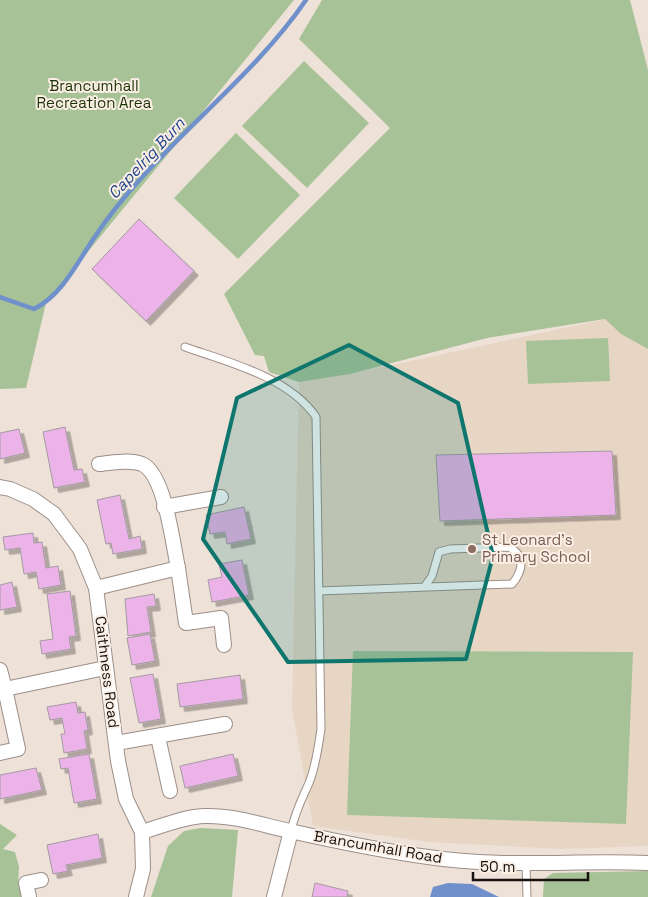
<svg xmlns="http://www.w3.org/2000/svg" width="648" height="897" font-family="'Space Grotesk',sans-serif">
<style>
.education{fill:#e8d6c5}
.green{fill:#a6c296}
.water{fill:#7090cb}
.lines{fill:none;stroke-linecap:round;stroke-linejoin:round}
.stream{stroke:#7090cb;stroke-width:4.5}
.building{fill:#ecb3e8;stroke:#a49aa3;filter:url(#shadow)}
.service-casing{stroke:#9c8f88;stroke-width:9}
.minor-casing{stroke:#9c8f88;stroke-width:16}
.service{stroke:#fff;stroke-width:7}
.minor{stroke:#fff;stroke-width:14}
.marked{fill:#0f766e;fill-opacity:0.2;stroke:#0f766e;stroke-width:4;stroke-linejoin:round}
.education-dot{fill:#8d6e63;stroke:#fbeee5;stroke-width:2}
.labels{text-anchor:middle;stroke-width:4;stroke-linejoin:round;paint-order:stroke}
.park-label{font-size:15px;fill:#1b3406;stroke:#fbeee5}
.education-label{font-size:15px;fill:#785e54;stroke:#fbeee5;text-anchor:start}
.street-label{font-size:15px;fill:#17120f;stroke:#fbeee5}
.water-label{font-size:16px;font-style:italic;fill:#22468e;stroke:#fbeee5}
</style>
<defs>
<filter id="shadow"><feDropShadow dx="4.5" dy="4.5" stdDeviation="0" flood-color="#0004"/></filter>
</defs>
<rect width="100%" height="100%" fill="#eee1d8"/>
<path class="education" d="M606 319 621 334 648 349V846L561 849 429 842 313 826 292 708 299 382 350 374Z"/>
<g class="green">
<path d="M0 0H294L46 303 26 388 0 389Z"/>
<path d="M322 0H630L648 70V349L621 334 605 319 487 338 350 374 299 382 269 372 264 356 255 355 224 294 390 128 299 39Z"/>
<path d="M304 61 369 123 307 188 242 126Z"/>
<path d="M236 133 300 195 238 259 174 198Z"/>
<path d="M608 338 610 381 528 384 526 341Z"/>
<path d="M353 651 633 652 626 824 347 815Z"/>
<path d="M0 824 17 835 3 849 15 852 19 867 18 885 30 897H0Z"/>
<path d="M201 828 238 830 232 897H151L168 846 184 831Z"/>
<path d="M648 871V897H543V895L544 879 553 873Z"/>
</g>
<path class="water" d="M448 883 472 884 499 897H430L433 887Z"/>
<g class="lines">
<path class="stream" d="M0 297 34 309C62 295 77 263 94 238 152 150 247 86 306 0"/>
</g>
<g class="building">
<path d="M139 219 194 271 146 321 92 269Z"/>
<path d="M65 427 74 470 82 469 85 482 54 488 43 432Z"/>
<path d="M19 429 25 453 0 459V433Z"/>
<path d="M612 451 616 515 440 521 436 455Z"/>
<path d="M120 495 129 539 140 536 142 549 113 554 111 543 106 544 97 500Z"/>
<path d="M244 507 251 539 227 544 225 532 210 534 206 515Z"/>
<path d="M33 533 34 543 42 542 46 568 58 566 61 585 39 589 36 572 24 574 20 548 5 550 3 537Z"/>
<path d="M242 560 249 595 212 602 208 580 222 577 219 564Z"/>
<path d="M12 582 17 607 0 610V585Z"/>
<path d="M70 591 76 636 69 637 71 649 42 654 40 641 53 639 47 594Z"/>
<path d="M154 594 156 606 147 607 151 632 128 636 125 599Z"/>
<path d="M150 634 155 661 132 665 127 638Z"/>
<path d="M153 674 161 719 139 723 130 678Z"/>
<path d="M240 675 243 699 180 707 177 684Z"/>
<path d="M76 702 78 713 85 712 88 730 84 731 87 749 64 753 61 734H65L62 718 50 720 47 707Z"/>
<path d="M89 754 97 799 74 803 68 768 61 769 59 759Z"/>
<path d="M233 754 238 776 185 788 180 766Z"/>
<path d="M36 768 42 790 0 799V775Z"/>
<path d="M98 834 102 858 66 865 68 871 53 874 47 845Z"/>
<path d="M315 883 348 891 347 897H312Z"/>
</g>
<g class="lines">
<g class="service-casing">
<g id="service">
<path d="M185 347C228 362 289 377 316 417L321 729C318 748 316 766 309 783 301 801 295 812 291 831"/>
<path d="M319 591 512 584C523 571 526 556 509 547L450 549 439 552 432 576 425 586"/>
<path d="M526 863 527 897"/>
</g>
</g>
<g class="minor-casing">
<g id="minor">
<path d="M0 487 10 489 33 499 54 514 80 549 96 588 118 761 126 799 142 832 143 869 136 897"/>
<path d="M164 507 221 497"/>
<path d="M178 568 186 623 221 618 224 645"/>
<path d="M96 588 178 568C173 545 165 474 142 464 129 459 112 463 99 464"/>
<path d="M0 670 5 689 105 668"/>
<path d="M158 737 170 791"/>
<path d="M116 743 225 724"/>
<path d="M0 753 18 749 5 689"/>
<path d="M142 832C162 826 183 817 204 816 233 815 262 825 290 831 335 841 382 851 428 857 501 868 575 860 648 863"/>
<path d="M29 897 26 883 41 880"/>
<path d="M274 897 291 831"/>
</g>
</g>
<use href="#service" class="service"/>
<use href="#minor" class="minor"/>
</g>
<path class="marked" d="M349 345 458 403 493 556 466 659 288 662 203 539 237 398Z"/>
<circle class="education-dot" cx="472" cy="549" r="5"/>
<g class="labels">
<g class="park-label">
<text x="94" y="91">Brancumhall<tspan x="94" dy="17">Recreation Area</tspan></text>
</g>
<g class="education-label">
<text x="482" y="545">St Leonard's<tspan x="482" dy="17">Primary School</tspan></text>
</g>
<g class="street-label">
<text transform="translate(107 672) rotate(83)" y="5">Caithness Road</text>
<text transform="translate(378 847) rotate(10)" y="5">Brancumhall Road</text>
</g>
<g class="water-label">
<text transform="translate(146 158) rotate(-47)" y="6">Capelrig Burn</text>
</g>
</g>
<path d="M473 872v8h115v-8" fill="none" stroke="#17120f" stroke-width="2.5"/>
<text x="480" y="872" font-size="15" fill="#17120f" stroke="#fbeee5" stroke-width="4" paint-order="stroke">50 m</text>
</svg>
